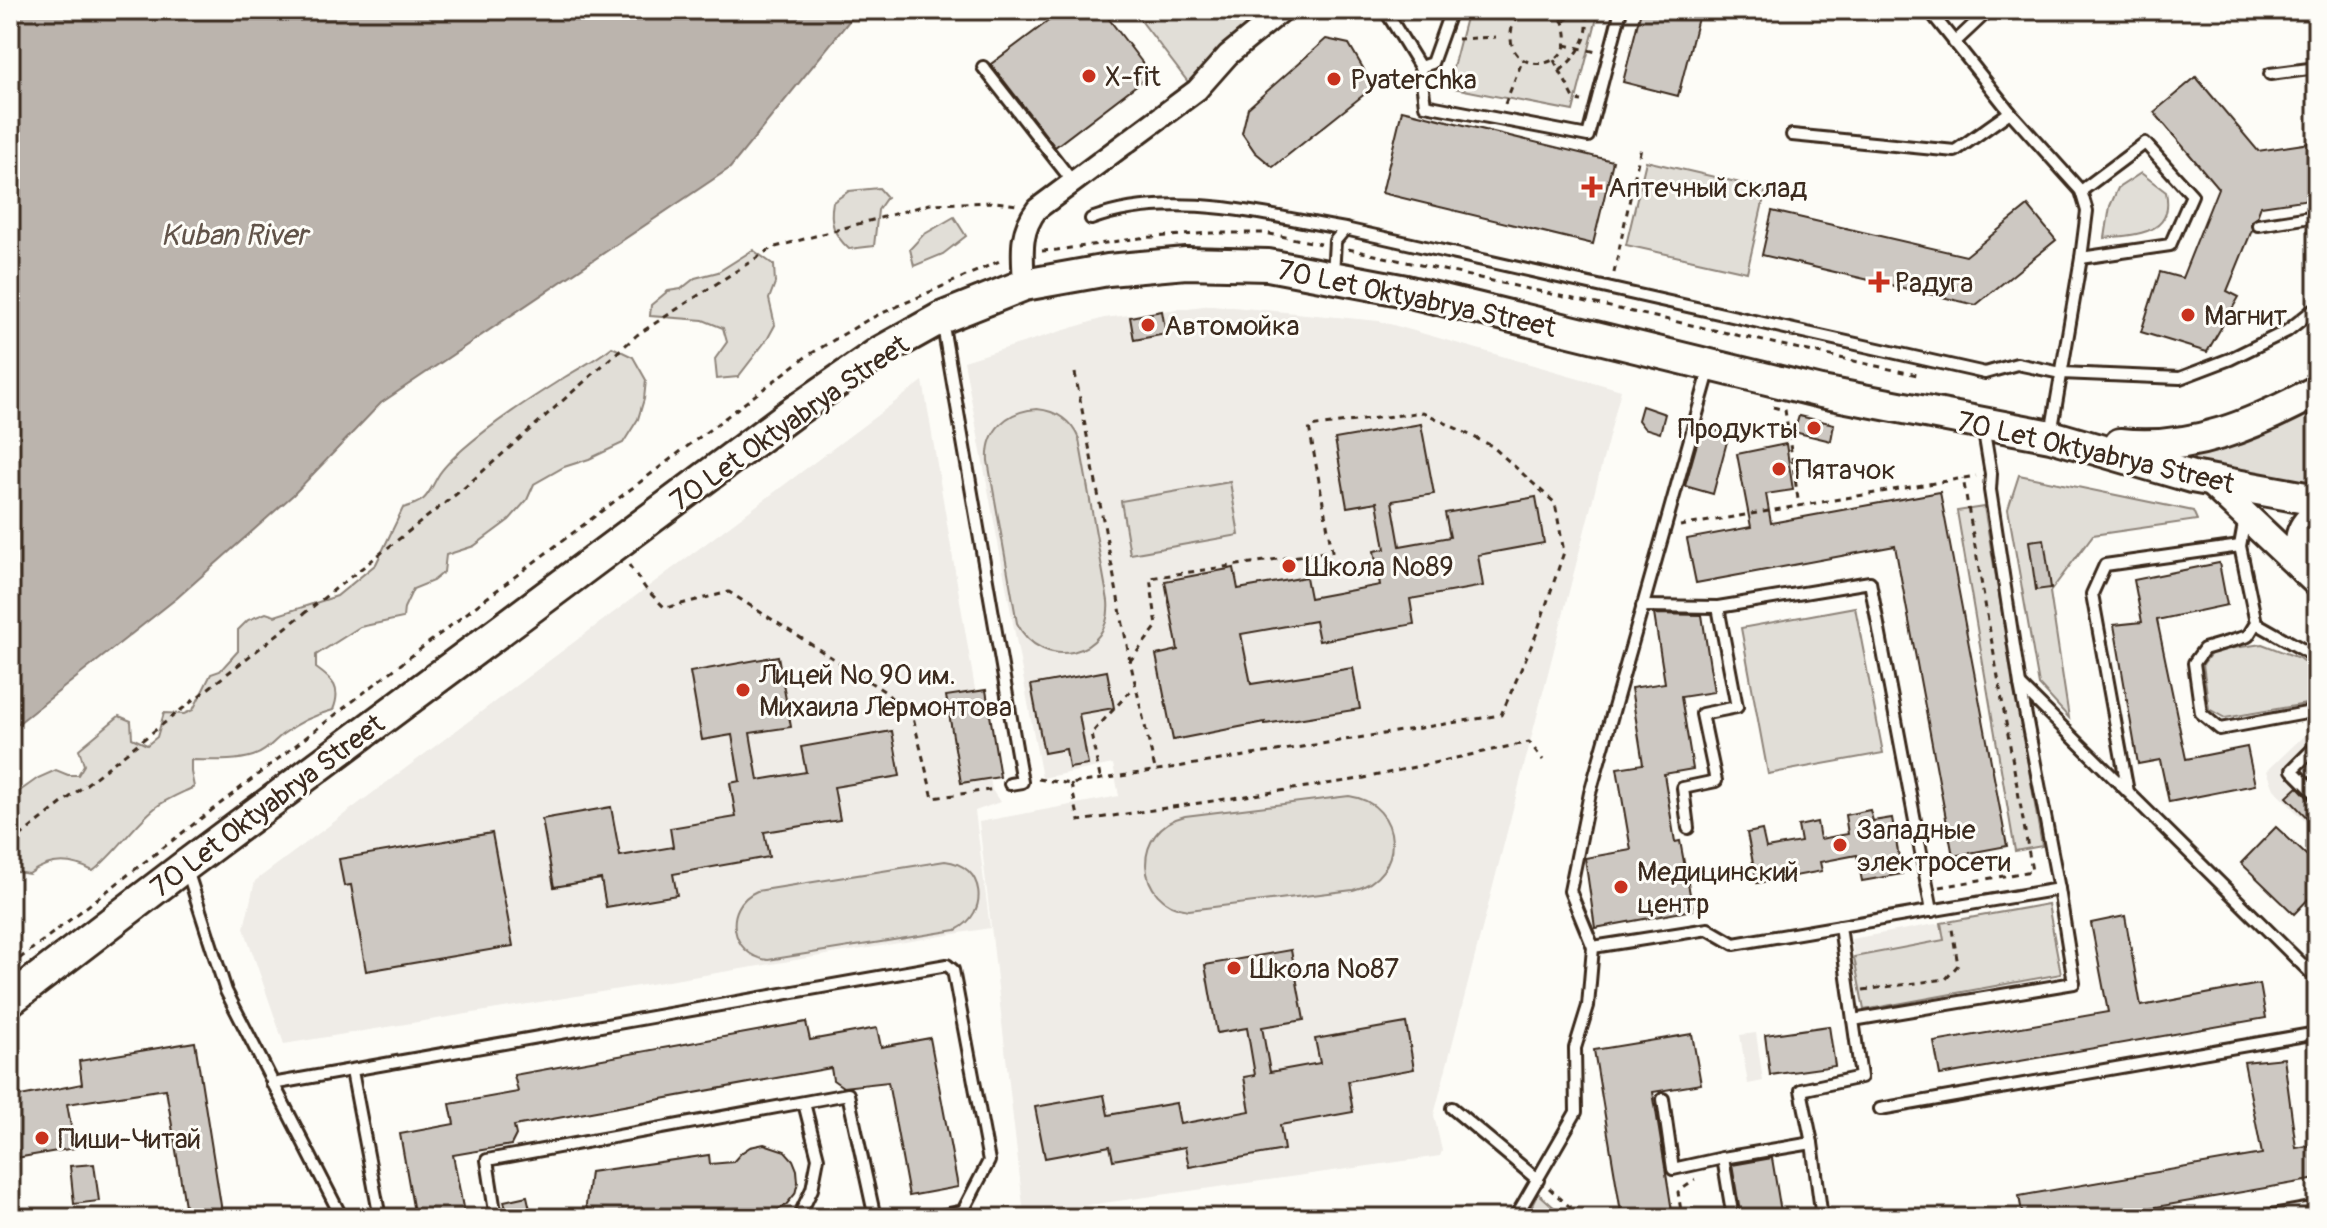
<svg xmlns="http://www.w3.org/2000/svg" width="2327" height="1228" font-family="Pangolin,sans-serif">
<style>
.built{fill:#efece7}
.green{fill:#e1ded7;stroke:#8e847a;stroke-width:2}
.water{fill:#bbb4ad;stroke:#887d74;stroke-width:2}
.building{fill:#cdc8c2;stroke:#3b2a1e;stroke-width:2}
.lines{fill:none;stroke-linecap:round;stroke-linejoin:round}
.service-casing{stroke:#3b2a1e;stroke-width:16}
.minor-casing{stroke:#3b2a1e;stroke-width:26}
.tertiary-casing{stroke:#3b2a1e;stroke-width:32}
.secondary-casing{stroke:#3b2a1e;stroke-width:36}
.path{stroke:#3b2a1e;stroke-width:3;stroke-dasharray:6 6;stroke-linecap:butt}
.service{stroke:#fdfcf7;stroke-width:10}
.minor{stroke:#fdfcf7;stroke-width:20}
.tertiary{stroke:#fdfcf7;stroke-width:26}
.secondary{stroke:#fdfcf7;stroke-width:30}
.poi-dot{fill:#c8321e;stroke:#fdfcf7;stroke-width:3}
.labels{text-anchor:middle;stroke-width:6;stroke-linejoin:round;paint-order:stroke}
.poi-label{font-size:28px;fill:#3b2a1e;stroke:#fdfcf7;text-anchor:start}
.street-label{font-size:28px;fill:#3b2a1e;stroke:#fdfcf7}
.water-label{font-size:30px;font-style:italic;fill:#615349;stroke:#fdfcf7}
</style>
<rect width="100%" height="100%" fill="#fdfcf7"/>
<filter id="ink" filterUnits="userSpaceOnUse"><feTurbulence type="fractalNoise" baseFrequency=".0125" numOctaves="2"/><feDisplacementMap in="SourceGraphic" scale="16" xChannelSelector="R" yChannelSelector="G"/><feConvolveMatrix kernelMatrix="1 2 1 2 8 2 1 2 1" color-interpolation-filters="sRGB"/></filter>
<g filter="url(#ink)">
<g class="built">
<path d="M1212 305 1379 321 1621 390 1434 1115 1442 1151 1440 1156 1024 1214 979 822 1119 796 1113 764 1042 778 964 361 1104 318Z"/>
<path d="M923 381 992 790 1000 802 975 811 990 928 284 1044 244 928 255 881Z"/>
<path d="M2317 723V834L2274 789 2267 771Z"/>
<path d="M1941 923 1944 940 1854 957 1851 939Z"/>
<path d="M1756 1033 1763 1081 1748 1084 1740 1035Z"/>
</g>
<g class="green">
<path d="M1139 10H1270L1188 82 1139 18Z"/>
<path d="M1468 10H1599L1573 111 1448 87Z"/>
<path d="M1646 161 1766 189 1747 272 1626 245Z"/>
<path d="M2141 173 2166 192C2175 235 2136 234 2105 238L2110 206 2118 188Z"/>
<path d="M879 188 887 197 878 210 874 246 849 249C834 235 829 223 833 202L849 191Z"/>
<path d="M954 217 966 236 943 254 914 266 910 249 923 235Z"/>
<path d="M753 250 774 265 775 283 769 299 775 325 768 338 738 377 717 379 715 359 727 342 723 328 703 320 650 316 651 305 668 291 681 289 695 278 718 272Z"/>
<path d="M612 347 633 357 646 380 644 399 638 419 623 443 589 459 564 467 534 484 527 500 509 520 474 546 446 555 444 572 433 581 413 589 404 608 403 618 360 627 316 655V668C333 680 342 688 333 710 314 715 299 722 283 734 273 742 266 752 253 756 233 762 212 760 191 760V772L194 787C182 793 166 799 155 808 132 827 116 853 93 871 71 859 49 859 29 874L10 871V798L38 778 56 770 68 775H78L84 765 79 749 119 716 131 721 132 738 147 745 157 737 164 713 184 714 193 710 211 674 220 671 238 651V630L248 620 266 613 275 616 337 596 376 564 403 508C428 501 426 497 438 476 444 466 454 457 463 449 494 422 530 399 565 377 581 367 597 359 612 347Z"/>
<path d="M1037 409C1057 411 1071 420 1079 439L1108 601C1113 657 1041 673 1017 623L988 461C986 430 1007 411 1037 409Z"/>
<path d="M2315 413 2317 488 2194 462V457L2199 454 2249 441 2307 414Z"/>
<path d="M2019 475 2193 511 2197 520 2093 535 2050 592 2069 718 2039 685 2008 509Z"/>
<path d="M1230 482 1239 535 1130 554 1121 501Z"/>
<path d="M1984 507 2042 846 2015 851 1957 511Z"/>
<path d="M1855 607 1883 753 1768 774 1741 628Z"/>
<path d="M2262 644 2299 658 2316 672 2317 694 2306 704 2225 718 2209 709 2203 664 2213 651Z"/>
<path d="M1349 796C1404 803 1407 877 1353 890L1189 910C1134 904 1131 829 1185 816Z"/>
<path d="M945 861C985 865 990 913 956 930L768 960C730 956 722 906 757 891Z"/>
<path d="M2048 904 2061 974 1864 1010 1854 957 1944 940 1941 923Z"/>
<path d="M1538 1193 1566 1218H1526Z"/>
</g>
<path class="water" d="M10 10H858L730 168 381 403 293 495 177 598 10 730Z"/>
<g class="building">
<path d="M1063 10H1102L1151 74 1055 147 991 64Z"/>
<path d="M1641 10H1700L1678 96 1623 82Z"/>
<path d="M1326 39 1349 44 1363 68 1371 89 1273 167 1255 152 1242 133 1248 108Z"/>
<path d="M2196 77 2258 151 2317 142V198L2261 206 2257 217 2251 221 2252 230 2227 291 2239 297 2207 352 2141 332 2160 272 2182 278 2218 188 2154 112Z"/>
<path d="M1402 110 1613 161 1593 244 1382 193Z"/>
<path d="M2028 206 2056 240 1976 305 1762 255 1772 211 1966 256Z"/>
<path d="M1162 311 1166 334 1134 340 1130 317Z"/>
<path d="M1642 406 1665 414 1660 433 1644 428 1638 420Z"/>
<path d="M1799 416 1834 424 1831 441 1794 432Z"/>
<path d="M1421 424 1434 494 1392 501 1400 546 1450 537 1445 513 1536 497 1544 543 1478 555 1483 586 1410 599 1414 624 1319 641 1315 621 1241 634 1251 684 1353 668 1360 709 1265 724V722L1173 740 1156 655 1178 650 1165 581 1234 568 1238 589 1306 577 1310 598 1380 585 1374 551 1385 549 1377 502 1347 507 1335 439Z"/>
<path d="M1702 426 1729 434 1713 494 1685 486Z"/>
<path d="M1786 444 1793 490 1766 494 1771 523 1940 492 2007 846 1953 856 1895 546 1696 583 1687 539 1751 527 1737 454Z"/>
<path d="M2044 539 2051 588 2036 590 2029 541Z"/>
<path d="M2219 563 2227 605 2157 620 2186 759 2247 747 2255 785 2169 802 2160 760 2138 764 2114 625 2142 622 2134 580Z"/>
<path d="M1654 614 1702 615 1714 692 1681 697 1693 769 1664 774 1675 842 1680 841 1693 910 1595 928 1585 858 1631 850 1617 768 1643 764 1631 688 1665 683Z"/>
<path d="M778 656 791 727 750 733 758 780 806 772 801 747 892 731 900 776 834 787 840 820 764 832 769 857 673 874 677 895 606 907 601 879 554 887 542 819 611 807 620 856 673 847 670 828 736 817 730 783 740 781 732 735 702 740 690 672Z"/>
<path d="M1107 671 1114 708 1079 714 1088 765 1069 768 1066 749 1044 753 1031 685Z"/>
<path d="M986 690 1000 777 961 783 946 696Z"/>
<path d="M2298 787 2311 801 2317 803V828L2287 797Z"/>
<path d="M1870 810 1873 821 1892 818 1902 874 1862 881 1857 855 1820 862 1822 871 1757 883 1747 833 1762 830 1766 848 1801 842 1798 826 1817 822 1820 839 1848 834 1845 815Z"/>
<path d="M2276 827 2317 865V890L2294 914 2241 863Z"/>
<path d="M492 833 513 946 366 971 351 885 344 886 339 859Z"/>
<path d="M2125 916 2141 1006 2260 984 2266 1018 1940 1075 1934 1042 2108 1012 2091 923Z"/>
<path d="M1291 950 1304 1020 1262 1027 1270 1072 1320 1063 1315 1039 1406 1023 1414 1069 1348 1081 1353 1112 1280 1125 1284 1150 1189 1167 1185 1147 1113 1160 1110 1146 1045 1158 1035 1107 1104 1095 1108 1115 1176 1103 1180 1124 1250 1111 1244 1077 1255 1075 1247 1028 1217 1033 1205 965Z"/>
<path d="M806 1022 810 1040 877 1028 881 1047 930 1038 958 1187 909 1196 888 1082 843 1087 833 1080 831 1068 514 1126 516 1135 511 1145 453 1155 465 1218H415L400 1134 454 1124 450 1104 518 1092 514 1075Z"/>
<path d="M1829 1026 1835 1066 1770 1075 1765 1035Z"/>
<path d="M1692 1034 1701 1084 1653 1092 1672 1211 1622 1218 1594 1050Z"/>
<path d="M195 1042 223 1218H187L166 1089 67 1104 75 1148 10 1159V1098L82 1084 79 1061Z"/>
<path d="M2284 1058 2296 1148 2317 1144V1179L2093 1218H2023L2019 1196 2262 1154 2244 1062Z"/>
<path d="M764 1144 785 1151 793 1160 797 1170 798 1182 795 1194 786 1205 776 1211 761 1213 744 1208 718 1212V1218H590L586 1205 590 1172 709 1155 710 1164 733 1162 741 1153 750 1147Z"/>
<path d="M1772 1158 1782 1218H1741L1732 1165Z"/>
<path d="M94 1164 99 1201 74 1204 70 1166Z"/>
<path d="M527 1196 532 1218H508L504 1201Z"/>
</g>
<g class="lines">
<g class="service-casing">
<g id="service">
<path d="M1385 10 1420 67 1425 105 1588 136 1621 10"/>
<path d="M1929 10 2010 112 2081 191 2087 211 2081 258 2051 434"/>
<path d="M1954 43 1989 10"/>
<path d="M983 67 1073 182"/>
<path d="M1420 67 1432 63 1451 10"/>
<path d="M2270 74 2317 68"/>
<path d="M1792 135 1955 151 2010 112"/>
<path d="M2081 191 2145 143 2192 195 2170 245 2081 258"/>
<path d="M1091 219C1171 189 1264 215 1345 229"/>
<path d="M2258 225 2317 216"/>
<path d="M1333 275 1335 241 1345 229 1985 373 2017 364 2061 373 2180 378 2230 359 2287 331 2317 307"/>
<path d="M942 320 1022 782 1010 784"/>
<path d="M1710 368 1590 793 1570 891 1593 947 1708 929 1734 944 2059 889 2020 685 1990 490 1991 474 1983 426"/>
<path d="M2245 518 2240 546 2256 623 2248 636 2204 649 2194 663 2201 713 2220 729 2317 711"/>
<path d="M1642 606 1718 607 1870 582 1932 911"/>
<path d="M2256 623 2307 652 2317 660"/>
<path d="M2020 685 2317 979"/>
<path d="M2317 745 2292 770 2317 795"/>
<path d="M2128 792 2092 594 2105 565 2240 546"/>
<path d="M1688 828 1683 788 1716 781 1702 714 1737 707 1718 607"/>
<path d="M187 870 226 991 342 1218"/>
<path d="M1840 926 1853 1020"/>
<path d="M352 1071 380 1218"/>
<path d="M272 1084 947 965 953 970 989 1161 963 1211 931 1218"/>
<path d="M1663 1099 1673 1169 1723 1158"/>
<path d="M1452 1108 1538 1180"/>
<path d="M1880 1109 2317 1033"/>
<path d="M496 1218 487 1160 848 1094 875 1218"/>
<path d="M803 1218 802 1210 812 1189 818 1158 804 1103"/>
<path d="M1515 1218 1576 1112 1575 1048 1588 1006 1593 947"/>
<path d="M1733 1218 1723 1158 1812 1143"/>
<path d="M1822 1218 1812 1143 1801 1090 1861 1077 1853 1020 2074 983 2059 889"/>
<path d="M2255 1218 2317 1207"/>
</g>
</g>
<g class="minor-casing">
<path id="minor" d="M1024 285C1023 256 1018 234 1037 209L1197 90 1228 55 1283 10"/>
</g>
<g class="tertiary-casing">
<g id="tertiary">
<path d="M2208 480 2317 583"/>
<path d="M2304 571C2297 546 2294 529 2317 513"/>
</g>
</g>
<g class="secondary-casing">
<g id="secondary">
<path d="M2120 444C2192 452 2255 424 2317 391"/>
<path d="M10 1000 185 866 792 413 880 352 941 318 1024 285 1108 270 1186 263 1268 265 1406 291 1821 392 2051 436 2192 477 2317 500"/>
</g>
</g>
<g class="path">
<path d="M1528 10C1518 15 1511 24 1511 35 1509 76 1576 72 1565 28 1563 19 1557 13 1549 10"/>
<path d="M1564 21 1580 10"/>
<path d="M1457 39 1496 37"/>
<path d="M1565 45 1597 52"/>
<path d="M1554 60 1575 100 1582 101"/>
<path d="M1560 71C1578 55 1593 35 1585 10"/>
<path d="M2312 81 2317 97"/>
<path d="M1505 104 1523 59"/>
<path d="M1348 249 1917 375"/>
<path d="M1042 251 1057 250 1140 238 1211 233H1265L1321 244"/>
<path d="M1614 273 1641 147"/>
<path d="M1075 373 1130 661 1155 769"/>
<path d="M1773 407 1785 410 1799 506"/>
<path d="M1680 526 1976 476"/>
<path d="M629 565 646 589 665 608 729 592 884 691 913 718 933 798 996 789"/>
<path d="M1100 777 1091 734 1134 687"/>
<path d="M1038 779 1071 784 1501 715 1536 635 1564 552 1555 503 1492 446 1423 412 1309 427 1332 551 1150 578 1157 626 1130 661"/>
<path d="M1071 784 1079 821 1360 779 1529 742 1543 760"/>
<path d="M10 844 464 488 637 335 772 248 930 204 996 202 1017 205"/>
<path d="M1940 887 2032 871 1963 478"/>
<path d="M10 966 480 603 807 356 869 319 1004 259"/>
<path d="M1863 990 1946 979 1958 965 1951 923"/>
<path d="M1549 1188 1582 1218"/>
<path d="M1675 1218 1681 1211 1678 1192 1695 1180"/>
</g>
<use href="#service" class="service"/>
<use href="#minor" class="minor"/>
<use href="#tertiary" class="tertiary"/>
<use href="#secondary" class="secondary"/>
</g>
</g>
<g class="poi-dot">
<circle cx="1089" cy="76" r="8"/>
<circle cx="1334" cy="79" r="8"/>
<path d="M1588 175h8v8h8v8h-8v8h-8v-8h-8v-8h8z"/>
<path d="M1875 270h8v8h8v8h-8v8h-8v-8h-8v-8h8z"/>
<circle cx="2188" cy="315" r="8"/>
<circle cx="1148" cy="325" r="8"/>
<circle cx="1814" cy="428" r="8"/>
<circle cx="1779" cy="469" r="8"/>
<circle cx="1289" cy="566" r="8"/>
<circle cx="743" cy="690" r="8"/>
<circle cx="1840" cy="845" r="8"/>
<circle cx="1621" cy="887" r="8"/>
<circle cx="1234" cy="968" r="8"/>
<circle cx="42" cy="1138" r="8"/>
</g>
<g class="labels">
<g class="poi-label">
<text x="1105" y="86">X-fit</text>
<text x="1350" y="89">Pyaterchka</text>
<text x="1608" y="197">Аптечный склад</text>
<text x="1895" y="292">Радуга</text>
<text x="2204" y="325">Магнит</text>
<text x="1164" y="335">Автомойка</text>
<text x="1798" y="438" text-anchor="end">Продукты</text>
<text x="1795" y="479">Пятачок</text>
<text x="1305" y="576">Школа №89</text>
<text x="759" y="684">Лицей № 90 им.<tspan x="759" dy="32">Михаила Лермонтова</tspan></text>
<text x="1856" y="839">Западные<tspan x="1856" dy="32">электросети</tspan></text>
<text x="1637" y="881">Медицинский<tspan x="1637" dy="32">центр</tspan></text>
<text x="1250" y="978">Школа №87</text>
<text x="58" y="1148">Пиши-Читай</text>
</g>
<g class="street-label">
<text transform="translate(1417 298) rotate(12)" y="10">70 Let Oktyabrya Street</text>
<text transform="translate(789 422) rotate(-35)" y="10">70 Let Oktyabrya Street</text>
<text transform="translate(2096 452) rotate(13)" y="10">70 Let Oktyabrya Street</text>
<text transform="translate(267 805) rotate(-37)" y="10">70 Let Oktyabrya Street</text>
</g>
<g class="water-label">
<text x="234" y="245">Kuban River</text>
</g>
</g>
<rect width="2327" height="1228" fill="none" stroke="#fdfcf7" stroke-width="40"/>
<rect x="20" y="20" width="2287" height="1188" fill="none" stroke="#3b2a1e" stroke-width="3" filter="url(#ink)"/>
</svg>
